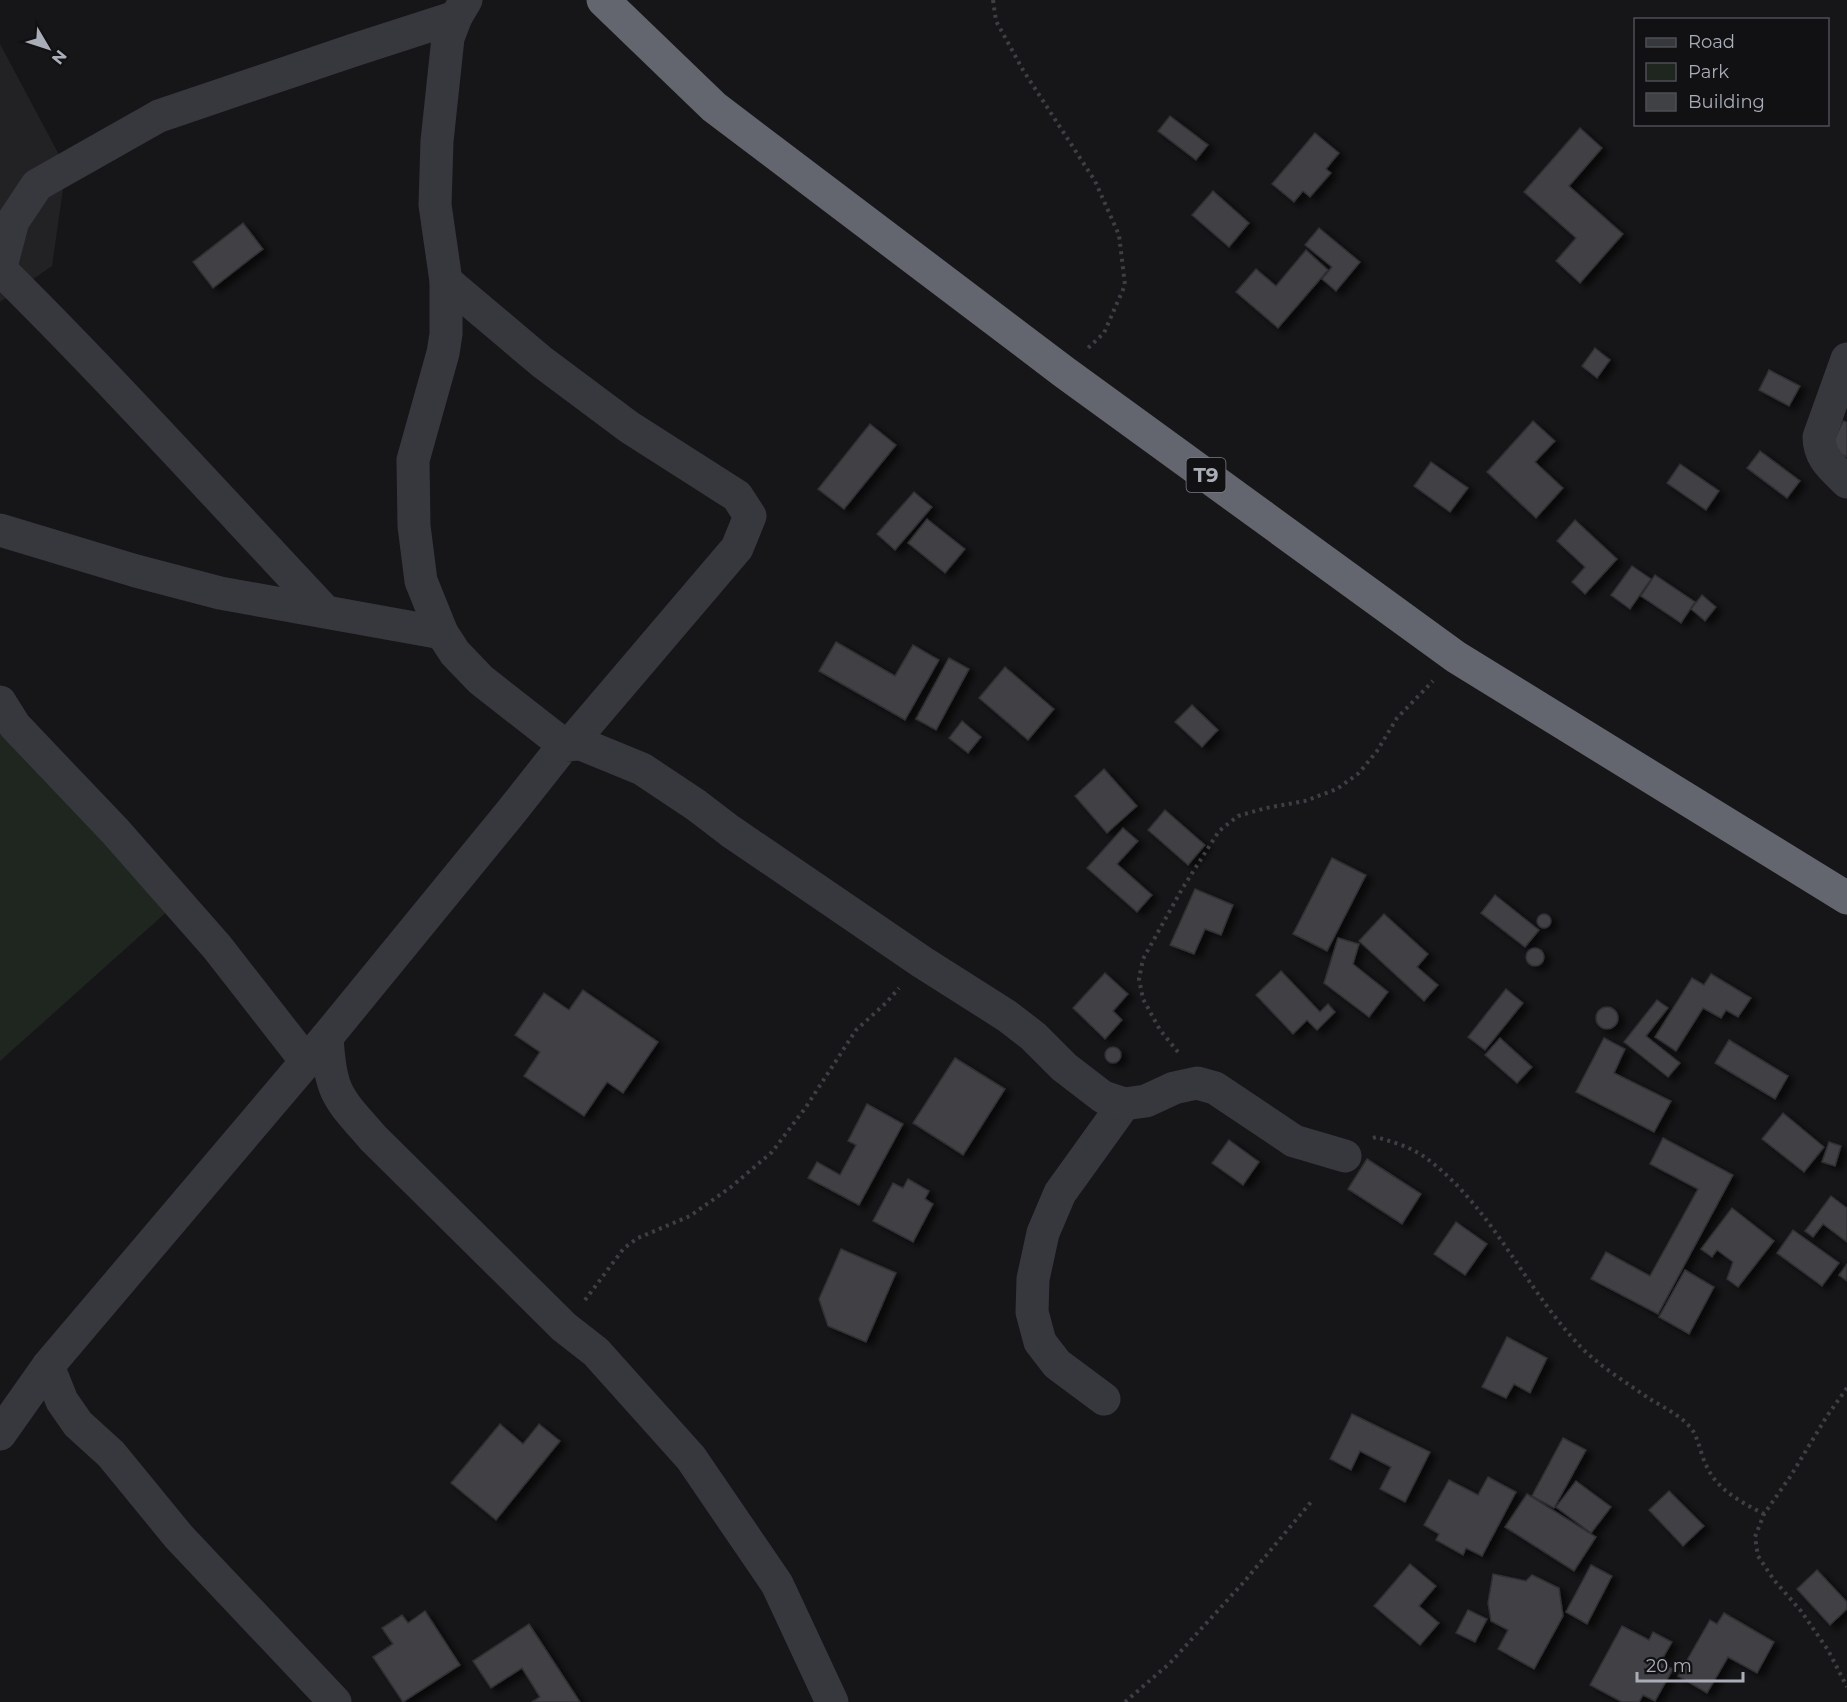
<svg xmlns="http://www.w3.org/2000/svg" width="1847" height="1702" font-family="Montserrat,sans-serif">
<style>
.built{fill:#222225}
.green{fill:#1e261f}
.building{fill:#404145;stroke:#303034;stroke-width:1.5;filter:url(#shadow)}
.lines{fill:none;stroke-linecap:round;stroke-linejoin:round}
.path{stroke:#3d3f44;stroke-width:4;stroke-dasharray:3 4.5;stroke-linecap:butt}
.minor{stroke:#37383d;stroke-width:33}
.highway{stroke:#63666e;stroke-width:33}
.labels{text-anchor:middle;stroke-width:5;stroke-linejoin:round;paint-order:stroke}
.shield{fill:#111113;stroke:#7b7e86;stroke-width:1.5}
.shield-label{font-size:20px;font-weight:bold;fill:#a8adb8}
</style>
<defs>
<filter id="shadow"><feDropShadow dx="6" dy="4" stdDeviation="3" flood-color="#0009"/></filter>
</defs>
<rect width="100%" height="100%" fill="#161618"/>
<path class="built" d="M0 44 66 168 52 266 0 302Z"/>
<path class="green" d="M0 717 171 908 0 1061Z"/>
<g class="building">
<path d="M1170 116 1208 145 1196 160 1158 131Z"/>
<path d="M1580 128 1602 148 1569 186 1623 234 1580 283 1556 261 1576 238 1524 192Z"/>
<path d="M1315 133 1339 153 1326 169 1331 173 1310 197 1303 191 1294 202 1272 184Z"/>
<path d="M1213 191 1249 223 1229 247 1192 215Z"/>
<path d="M243 223 263 249 213 288 193 262Z"/>
<path d="M1319 228 1360 262 1336 291 1322 279 1332 267 1305 245Z"/>
<path d="M1306 250 1328 270 1278 328 1236 292 1256 269 1276 286Z"/>
<path d="M1595 348 1610 360 1597 378 1582 366Z"/>
<path d="M1769 370 1800 386 1789 406 1759 390Z"/>
<path d="M1533 421 1555 441 1535 462 1563 488 1536 518 1487 472Z"/>
<path d="M1843 421 1847 422V457L1830 449Z"/>
<path d="M870 424 896 445 844 509 818 489Z"/>
<path d="M1760 451 1800 481 1787 498 1747 468Z"/>
<path d="M1431 462 1468 488 1450 512 1414 486Z"/>
<path d="M1680 464 1719 491 1706 510 1667 483Z"/>
<path d="M914 492 932 507 895 550 877 534Z"/>
<path d="M927 519 965 549 945 573 908 543Z"/>
<path d="M1575 520 1617 559 1585 594 1572 582 1585 567 1557 541Z"/>
<path d="M1632 566 1651 579 1630 609 1611 595Z"/>
<path d="M1655 575 1695 602 1681 623 1641 596Z"/>
<path d="M1702 595 1716 607 1705 621 1691 609Z"/>
<path d="M836 642 895 676 913 645 939 660 905 720 819 671Z"/>
<path d="M949 658 969 669 936 730 916 719Z"/>
<path d="M1005 667 1054 709 1028 740 979 698Z"/>
<path d="M1192 705 1218 730 1202 747 1175 722Z"/>
<path d="M962 721 981 737 968 753 949 738Z"/>
<path d="M1104 769 1137 806 1107 833 1075 796Z"/>
<path d="M1165 810 1205 845 1188 865 1148 830Z"/>
<path d="M1123 828 1138 841 1117 864 1152 895 1137 912 1087 868Z"/>
<path d="M1332 858 1366 875 1327 951 1293 934Z"/>
<path d="M1195 889 1233 905 1221 935 1205 929 1194 954 1170 945Z"/>
<path d="M1495 895 1539 930 1525 947 1481 913Z"/>
<path d="M1384 914 1428 954 1417 967 1438 985 1424 1001 1359 941Z"/>
<circle cx="1544" cy="921" r="7"/>
<path d="M1338 938 1359 944 1353 964 1388 992 1369 1017 1324 983Z"/>
<circle cx="1535" cy="957" r="9"/>
<path d="M1281 971 1320 1012 1328 1004 1335 1012 1317 1030 1307 1020 1293 1034 1256 995Z"/>
<path d="M1105 973 1128 994 1113 1011 1122 1020 1105 1039 1073 1008Z"/>
<path d="M1711 974 1751 998 1738 1017 1726 1010 1721 1018 1703 1008 1676 1051 1655 1037 1692 978 1704 985Z"/>
<path d="M1506 989 1523 1003 1485 1050 1468 1037Z"/>
<path d="M583 990 658 1042 623 1093 607 1082 584 1116 524 1076 540 1052 515 1035 544 993 569 1010Z"/>
<path d="M1657 1000 1668 1008 1646 1036 1680 1063 1668 1077 1624 1042Z"/>
<circle cx="1607" cy="1018" r="11"/>
<path d="M1500 1038 1532 1067 1517 1083 1485 1055Z"/>
<path d="M1604 1038 1625 1049 1614 1073 1671 1101 1654 1132 1576 1092Z"/>
<path d="M1729 1040 1788 1076 1775 1099 1715 1063Z"/>
<circle cx="1113" cy="1055" r="8"/>
<path d="M955 1058 1005 1089 963 1155 913 1123Z"/>
<path d="M867 1104 903 1124 859 1205 808 1178 817 1162 840 1175 856 1145 848 1141Z"/>
<path d="M1783 1113 1824 1147 1804 1172 1762 1139Z"/>
<path d="M1663 1138 1733 1175 1658 1314 1591 1279 1606 1252 1650 1276 1698 1189 1650 1164Z"/>
<path d="M1229 1140 1259 1162 1243 1185 1212 1163Z"/>
<path d="M1829 1142 1841 1146 1835 1166 1822 1162Z"/>
<path d="M1367 1159 1421 1194 1402 1224 1348 1189Z"/>
<path d="M908 1179 929 1191 925 1199 933 1204 913 1242 873 1221 893 1183 903 1188Z"/>
<path d="M1831 1196 1847 1208V1242L1823 1224 1813 1237 1805 1231Z"/>
<path d="M1732 1208 1774 1241 1738 1287 1727 1279 1733 1262 1717 1250 1712 1257 1701 1249Z"/>
<path d="M1456 1222 1487 1244 1465 1275 1434 1254Z"/>
<path d="M1793 1230 1839 1263 1822 1286 1777 1253Z"/>
<path d="M841 1249 896 1273 866 1342 828 1326 819 1299Z"/>
<path d="M1847 1264V1281L1839 1275Z"/>
<path d="M1685 1270 1714 1287 1689 1334 1659 1317Z"/>
<path d="M1507 1337 1547 1358 1530 1393 1514 1384 1506 1398 1482 1387Z"/>
<path d="M1352 1414 1430 1452 1405 1502 1380 1489 1391 1467 1360 1451 1351 1470 1330 1459Z"/>
<path d="M500 1424 523 1444 539 1424 560 1441 496 1520 451 1483Z"/>
<path d="M1563 1438 1586 1450 1554 1508 1532 1496Z"/>
<path d="M1488 1477 1516 1492 1482 1556 1466 1548 1463 1555 1436 1540 1439 1534 1424 1525 1449 1480 1478 1495Z"/>
<path d="M1576 1481 1611 1507 1591 1533 1556 1507Z"/>
<path d="M1669 1491 1704 1526 1683 1546 1649 1510Z"/>
<path d="M1527 1494 1596 1537 1574 1571 1505 1527Z"/>
<path d="M1410 1564 1436 1586 1419 1606 1439 1623 1420 1645 1374 1606Z"/>
<path d="M1591 1565 1612 1576 1587 1624 1566 1612Z"/>
<path d="M1817 1570 1847 1602V1609L1830 1625 1797 1589Z"/>
<path d="M1493 1574 1526 1581 1532 1575 1559 1588 1563 1616 1534 1669 1498 1649 1508 1630 1491 1621 1488 1603Z"/>
<path d="M1468 1610 1487 1619 1475 1642 1456 1633Z"/>
<path d="M425 1611 460 1665 403 1702 373 1657 393 1644 382 1628 402 1615 408 1623Z"/>
<path d="M1724 1613 1774 1642 1757 1673 1728 1657 1707 1693 1678 1676 1710 1620 1717 1624Z"/>
<path d="M529 1624 580 1702H532L540 1697 522 1668 491 1688 473 1661Z"/>
<path d="M1622 1626 1649 1640 1653 1632 1672 1642 1660 1663 1673 1669 1655 1701 1643 1695 1639 1702H1622L1590 1685Z"/>
</g>
<g class="lines">
<g class="path">
<path d="M993 0 996 21 1023 70 1095 181 1119 235 1125 285 1104 333 1088 348"/>
<path d="M1178 1052 1160 1030 1143 999 1139 979 1143 959 1182 889 1219 831 1238 816 1266 808 1305 801 1337 789 1359 773 1377 751 1397 718 1433 681"/>
<path d="M1373 1138 1376 1137C1393 1142 1411 1147 1426 1158 1491 1206 1523 1285 1578 1344 1595 1363 1628 1384 1650 1399 1664 1408 1683 1416 1693 1431 1699 1441 1701 1455 1706 1465 1717 1490 1741 1502 1764 1514"/>
<path d="M585 1300 624 1248 638 1238 690 1216 731 1187 772 1152 806 1107 856 1030 886 1003 899 988"/>
<path d="M1847 1388 1827 1416 1790 1477 1764 1514 1755 1537 1758 1556 1774 1580 1801 1611 1828 1650 1847 1687"/>
<path d="M1125 1702 1170 1663 1243 1583 1311 1502"/>
</g>
<g class="minor">
<path d="M466 0 456 17 448 38 437 141 435 205 446 281V334L443 353 413 460 414 526 421 581 442 633 455 653 481 680 564 745"/>
<path d="M0 269C112 380 217 496 325 611"/>
<path d="M0 270 13 221 37 185 159 116 354 50 456 17"/>
<path d="M446 281 542 362 629 427 737 496 750 516 737 548 571 743"/>
<path d="M1847 359 1819 437C1819 458 1833 468 1847 482"/>
<path d="M0 530 136 571 220 593 442 633"/>
<path d="M0 702 15 726 115 831 217 947 306 1061"/>
<path d="M327 1037C328 1053 329 1069 334 1084 340 1104 360 1122 373 1138L564 1327 596 1352 691 1458 777 1584 832 1702"/>
<path d="M48 1366 62 1401 78 1424 111 1454 179 1537 335 1702"/>
<path d="M1104 1399 1057 1364 1040 1342 1032 1312 1033 1279 1043 1233 1060 1193 1124 1104"/>
<path d="M0 1434 48 1366 327 1037 511 812 564 745 581 744 642 769 696 805 730 831 922 962 1007 1016 1033 1036 1064 1067 1103 1097 1124 1104 1146 1101 1174 1088 1197 1083 1215 1088 1294 1141 1345 1156"/>
</g>
<path class="highway" d="M603 0 714 107 1064 372 1456 657 1847 898"/>
</g>
<g class="labels">
<rect class="shield" x="1186.5" y="458" width="39" height="34" rx="4.5"/>
<g class="shield-label">
<text x="1206" y="482">T9</text>
</g>
</g>
<rect x="1634" y="18" width="195" height="108" fill="#111113" stroke="#4d4f55" stroke-width="1.5"/>
<rect x="1646" y="38" width="30" height="9" fill="#37383d" stroke="#4d4f55" stroke-width="1.5"/>
<text x="1688" y="48" font-size="18" fill="#a8adb8">Road</text>
<rect x="1646" y="63" width="30" height="18" fill="#1e261f" stroke="#4d4f55" stroke-width="1.5"/>
<text x="1688" y="78" font-size="18" fill="#a8adb8">Park</text>
<rect x="1646" y="93" width="30" height="18" fill="#404145" stroke="#4d4f55" stroke-width="1.5"/>
<text x="1688" y="108" font-size="18" fill="#a8adb8">Building</text>
<g transform="translate(48 48) rotate(129)" stroke="#111113" stroke-width="4.5" paint-order="stroke">
<path d="M0-4.5L10 22L0 15L-10 22Z" fill="#a8adb8"/>
<text y="-9" font-size="16" font-weight="bold" text-anchor="middle" fill="#a8adb8">N</text>
</g>
<path d="M1637 1672v9h106v-9" fill="none" stroke="#a8adb8" stroke-width="3"/>
<text x="1646" y="1672" font-size="18" fill="#a8adb8" stroke="#111113" stroke-width="4.5" paint-order="stroke">20 m</text>
</svg>
